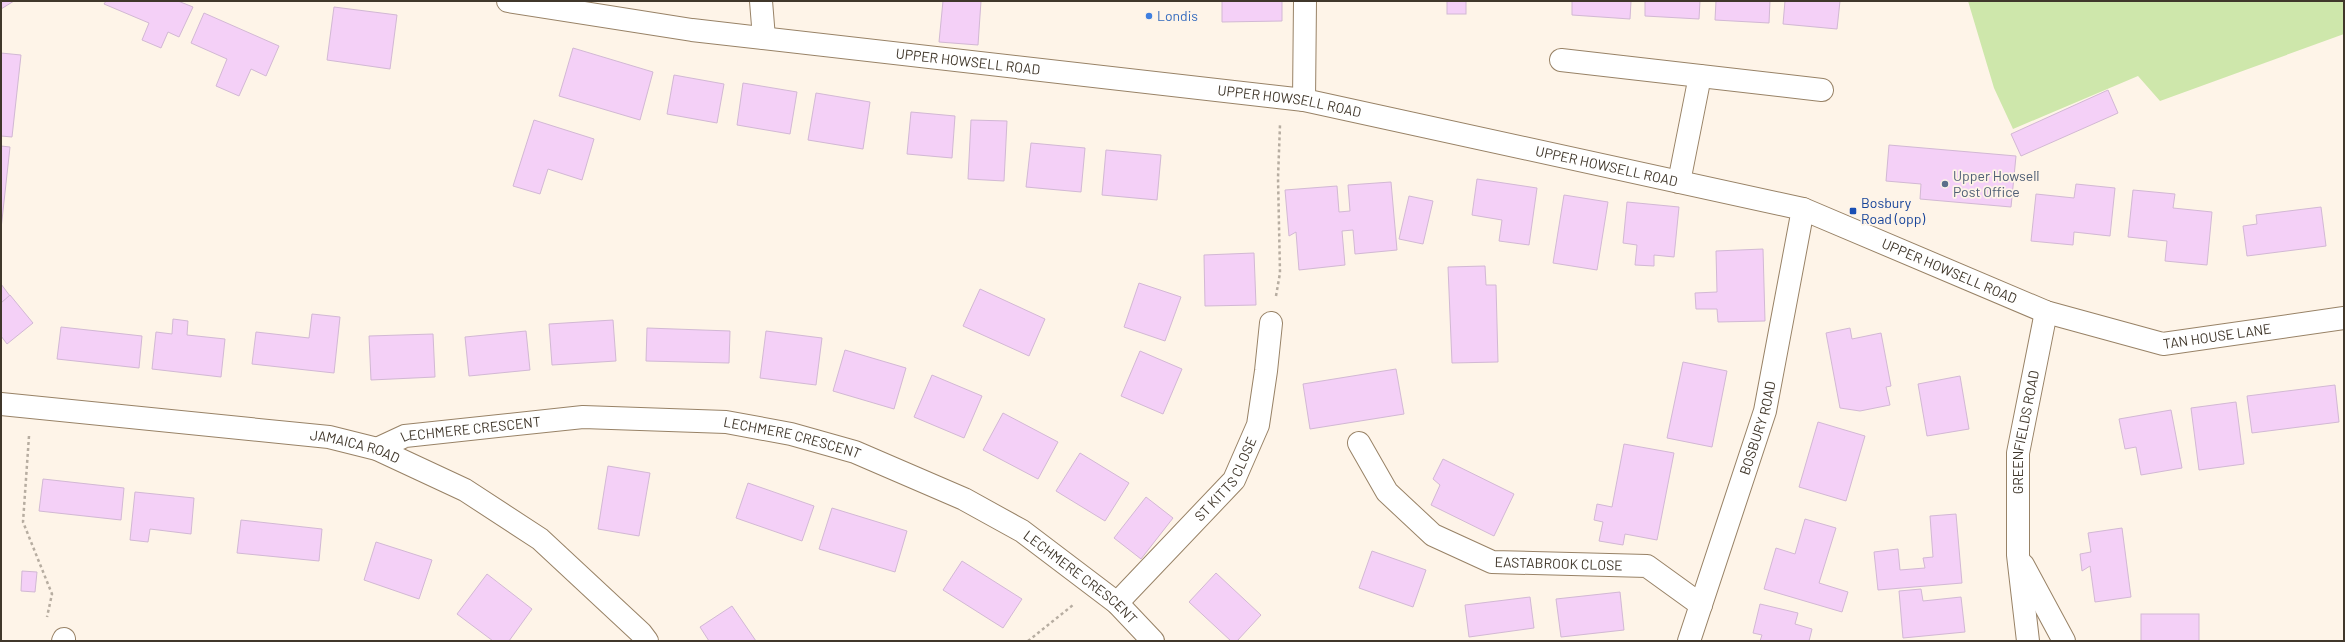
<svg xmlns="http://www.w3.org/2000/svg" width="2345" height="642" font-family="Barlow,sans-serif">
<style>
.green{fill:#cee7ab}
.building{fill:#f4d0f7;stroke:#d2b8d4}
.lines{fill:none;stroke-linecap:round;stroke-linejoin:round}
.minor-casing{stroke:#988266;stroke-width:24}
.path{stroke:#b7ada1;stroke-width:2.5;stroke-dasharray:3 3;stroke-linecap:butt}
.minor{stroke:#fff;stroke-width:22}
.shop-dot{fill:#3f7fe0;stroke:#fef4e8;stroke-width:1.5}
.service-dot{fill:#5c6f8a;stroke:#fef4e8;stroke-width:1.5}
.transit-dot{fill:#1a4fb4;stroke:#fef4e8;stroke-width:1.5}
.labels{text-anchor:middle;stroke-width:3.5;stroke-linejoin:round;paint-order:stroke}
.shop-label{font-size:14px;fill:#366cbe;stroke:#fef4e8;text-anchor:start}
.street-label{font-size:14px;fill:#40372b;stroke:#fef4e8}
.service-label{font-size:14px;fill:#4e5e75;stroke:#fef4e8;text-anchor:start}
.transit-label{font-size:14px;fill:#164399;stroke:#fef4e8;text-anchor:start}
</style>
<rect width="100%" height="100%" fill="#fef4e8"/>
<path class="green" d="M1968 1H2344V34L2160 101 2138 76 2013 129 1994 88Z"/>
<g class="building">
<path d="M1 1H14L1 9Z"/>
<path d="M106 1H178L193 7 179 37 168 32 161 48 142 40 149 23 104 4Z"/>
<path d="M943 1H981L978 45 939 42Z"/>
<path d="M1222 1H1282V21L1222 22Z"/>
<rect x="1447" y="1" width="19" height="13"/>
<path d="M1572 1H1631L1630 19 1572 15Z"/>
<path d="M1645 1H1700L1699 19 1645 16Z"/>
<path d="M1716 1H1770L1769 23 1715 20Z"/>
<path d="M1785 1H1840L1837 29 1783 24Z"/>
<path d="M334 7 397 15 390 69 327 60Z"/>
<path d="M204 13 279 46 266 76 251 69 239 96 216 86 227 59 191 43Z"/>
<path d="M573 48 653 72 640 120 559 96Z"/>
<path d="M1 53 21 55 12 137 1 136Z"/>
<path d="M674 75 724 84 717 123 667 114Z"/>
<path d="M743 83 797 92 790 134 737 125Z"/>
<path d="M2108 90 2118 113 2021 156 2011 134Z"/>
<path d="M816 93 870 102 863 149 808 140Z"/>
<path d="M911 112 955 116 952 158 907 154Z"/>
<path d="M534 120 594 139 582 180 548 169 540 194 513 186Z"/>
<path d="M971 120 1007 121 1004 181 968 179Z"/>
<path d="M1031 143 1085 148 1081 192 1026 187Z"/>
<path d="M1889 145 2016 156 2011 207 1920 199 1921 184 1886 181Z"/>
<path d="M1 146 10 147 1 229Z"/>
<path d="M1106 150 1161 155 1157 200 1102 195Z"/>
<path d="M1477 179 1537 188 1529 245 1499 241 1502 220 1472 215Z"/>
<path d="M1391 182 1397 250 1355 254 1353 230 1342 231 1345 265 1299 270 1296 232 1289 236 1285 190 1337 186 1339 212 1350 211 1348 185Z"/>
<path d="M2076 184 2115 188 2110 236 2074 232 2073 245 2031 241 2036 194 2074 198Z"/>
<path d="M2133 190 2175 194 2173 208 2212 212 2207 265 2165 261 2167 241 2128 237Z"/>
<path d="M1564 195 1608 202 1597 270 1553 263Z"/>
<path d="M1409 196 1433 201 1423 244 1399 239Z"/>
<path d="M1627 202 1679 207 1674 257 1654 255V266L1635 265 1637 245 1623 243Z"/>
<path d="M2321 207 2326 246 2247 256 2243 226 2257 224 2256 215Z"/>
<path d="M1763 249 1765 321 1718 322 1717 309H1696L1695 293 1717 292 1716 251Z"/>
<path d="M1254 253 1256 305 1205 306 1204 255Z"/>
<path d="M1485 266 1486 285H1496L1498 362 1452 363 1448 267Z"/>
<path d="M1139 283 1181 297 1165 341 1124 327Z"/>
<path d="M1 284 10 296 1 303Z"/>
<path d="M980 289 1045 319 1029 356 963 326Z"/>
<path d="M10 295 33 323 7 344 1 336V303Z"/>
<path d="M312 314 340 317 334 373 252 364 256 332 309 338Z"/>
<path d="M173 319 188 321 187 335 225 339 221 377 152 369 156 332 172 334Z"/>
<path d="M613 320 616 361 552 365 549 324Z"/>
<path d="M61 327 142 336 139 368 57 359Z"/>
<path d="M647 328 730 331 729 363 646 361Z"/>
<path d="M1850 328 1852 339 1881 333 1891 386 1886 387 1890 405 1860 411 1840 408 1826 333Z"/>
<path d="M526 331 530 370 469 376 465 337Z"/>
<path d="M766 331 822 338 816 385 760 378Z"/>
<path d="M433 334 435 377 371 380 369 336Z"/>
<path d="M845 350 906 368 894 409 833 391Z"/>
<path d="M1140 351 1182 369 1163 414 1121 396Z"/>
<path d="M1683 362 1727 371 1712 447 1667 438Z"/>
<path d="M1396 369 1404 414 1310 429 1303 384Z"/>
<path d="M932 375 982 396 964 438 914 417Z"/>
<path d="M1960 376 1969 429 1927 436 1918 384Z"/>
<path d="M2335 385 2339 422 2252 433 2247 396Z"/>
<path d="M2236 402 2244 464 2199 470 2191 408Z"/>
<path d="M2171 410 2182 468 2141 475 2136 447 2125 449 2119 419Z"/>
<path d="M1003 413 1058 442 1038 479 983 450Z"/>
<path d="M1818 422 1865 436 1846 501 1799 487Z"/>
<path d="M1624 444 1674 453 1657 540 1625 534 1623 545 1599 541 1603 522 1594 520 1597 504 1612 507Z"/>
<path d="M1080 453 1129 483 1105 521 1056 491Z"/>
<path d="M1443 459 1514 494 1494 536 1431 505 1440 485 1433 479Z"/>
<path d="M608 466 650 473 639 536 598 529Z"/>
<path d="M43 479 124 488 121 520 39 511Z"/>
<path d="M748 483 814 506 802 541 736 518Z"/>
<path d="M135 492 194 498 191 534 150 529 148 542 130 540Z"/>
<path d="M1146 497 1173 518 1141 559 1114 538Z"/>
<path d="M832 508 907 531 895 572 819 549Z"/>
<path d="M1956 514 1962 583 1878 590 1874 552 1898 549 1900 570 1925 568 1923 558 1933 557 1930 516Z"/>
<path d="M1805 519 1836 528 1819 583 1848 592 1842 612 1764 589 1776 548 1795 554Z"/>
<path d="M241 520 322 529 319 561 237 553Z"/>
<path d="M2122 528 2131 597 2095 602 2090 566 2082 571 2080 554 2091 552 2088 533Z"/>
<path d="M376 542 432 560 419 599 364 580Z"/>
<path d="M1372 551 1426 570 1413 607 1359 588Z"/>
<path d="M962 561 1022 599 1003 628 943 590Z"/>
<path d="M22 571 37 572 35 592 21 591Z"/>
<path d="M1216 573 1261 615 1237 641H1231L1189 602Z"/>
<path d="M487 574 532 609 509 641H493L457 614Z"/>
<path d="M1921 589 1923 601 1961 597 1965 632 1903 638 1899 591Z"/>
<path d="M1620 592 1624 630 1561 637 1556 599Z"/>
<path d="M1530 597 1534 628 1469 637 1465 605Z"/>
<path d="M1760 604 1798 613 1795 624 1812 629 1809 641H1760L1762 635 1753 633Z"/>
<path d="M732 606 756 641H709L700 627Z"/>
<rect x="2141" y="614" width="58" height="27"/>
</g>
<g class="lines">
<g class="minor-casing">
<g id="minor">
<path id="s1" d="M508 1 692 30 1304 100 1803 209 2046 312 2163 344 2344 318"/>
<path d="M761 1 764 38"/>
<path d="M1561 60 1822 90"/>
<path d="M1304 100 1305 1"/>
<path d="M1679 182 1700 76"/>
<path id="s2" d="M1 404 329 437 377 449 465 490 540 539 641 633 647 641"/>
<path id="s3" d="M1359 443 1387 492 1433 535 1492 562 1647 566 1701 605"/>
<path id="s4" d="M377 449 405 436 583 417 726 422 791 434 855 452 964 499 1022 531 1117 603 1153 641"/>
<path d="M2023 565 2064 641"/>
<path id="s5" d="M1117 603 1234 480 1258 425 1266 371 1271 323"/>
<path d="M63 641 64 639"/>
<path id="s6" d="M1689 641 1765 411 1803 209"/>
<path id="s7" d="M2028 641 2018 555V453L2046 312"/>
</g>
</g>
<g class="path">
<path d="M1276 296 1280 273 1278 178 1280 125"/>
<path d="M29 436 23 522 52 594 47 617"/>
<path d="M1028 641 1073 605"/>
</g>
<use href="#minor" class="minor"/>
</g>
<circle class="shop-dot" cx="1149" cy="16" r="4"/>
<circle class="service-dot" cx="1945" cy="184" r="4"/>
<rect class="transit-dot" x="1849" y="207" width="8" height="8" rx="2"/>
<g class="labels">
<g class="shop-label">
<text x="1157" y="21">Londis</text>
</g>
<g class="street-label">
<text dy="5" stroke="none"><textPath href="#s1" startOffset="464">UPPER HOWSELL ROAD</textPath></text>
<text dy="5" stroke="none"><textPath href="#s1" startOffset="788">UPPER HOWSELL ROAD</textPath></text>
<text dy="5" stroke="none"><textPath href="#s1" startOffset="1112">UPPER HOWSELL ROAD</textPath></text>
<text dy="5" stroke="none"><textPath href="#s1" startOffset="1472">UPPER HOWSELL ROAD</textPath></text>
<text dy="5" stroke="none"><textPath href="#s1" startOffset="1753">TAN HOUSE LANE</textPath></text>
<text dy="5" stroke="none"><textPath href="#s6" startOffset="224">BOSBURY ROAD</textPath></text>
<text dy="5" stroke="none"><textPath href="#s4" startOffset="97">LECHMERE CRESCENT</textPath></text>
<text dy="5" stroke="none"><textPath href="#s7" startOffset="210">GREENFIELDS ROAD</textPath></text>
<text dy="5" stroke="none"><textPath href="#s4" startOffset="421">LECHMERE CRESCENT</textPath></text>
<text dy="5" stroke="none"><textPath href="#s2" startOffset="357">JAMAICA ROAD</textPath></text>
<text dy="5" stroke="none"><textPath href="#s5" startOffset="166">ST KITTS CLOSE</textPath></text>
<text dy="5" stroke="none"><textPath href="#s3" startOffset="251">EASTABROOK CLOSE</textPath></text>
<text dy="5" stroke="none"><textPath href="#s4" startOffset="745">LECHMERE CRESCENT</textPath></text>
</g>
<g class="service-label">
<text x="1953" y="181">Upper Howsell<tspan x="1953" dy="16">Post Office</tspan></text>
</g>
<g class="transit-label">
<text x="1861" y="208">Bosbury<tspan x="1861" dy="16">Road (opp)</tspan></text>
</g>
</g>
<rect width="2345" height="642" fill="none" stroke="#40372b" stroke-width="4"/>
</svg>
